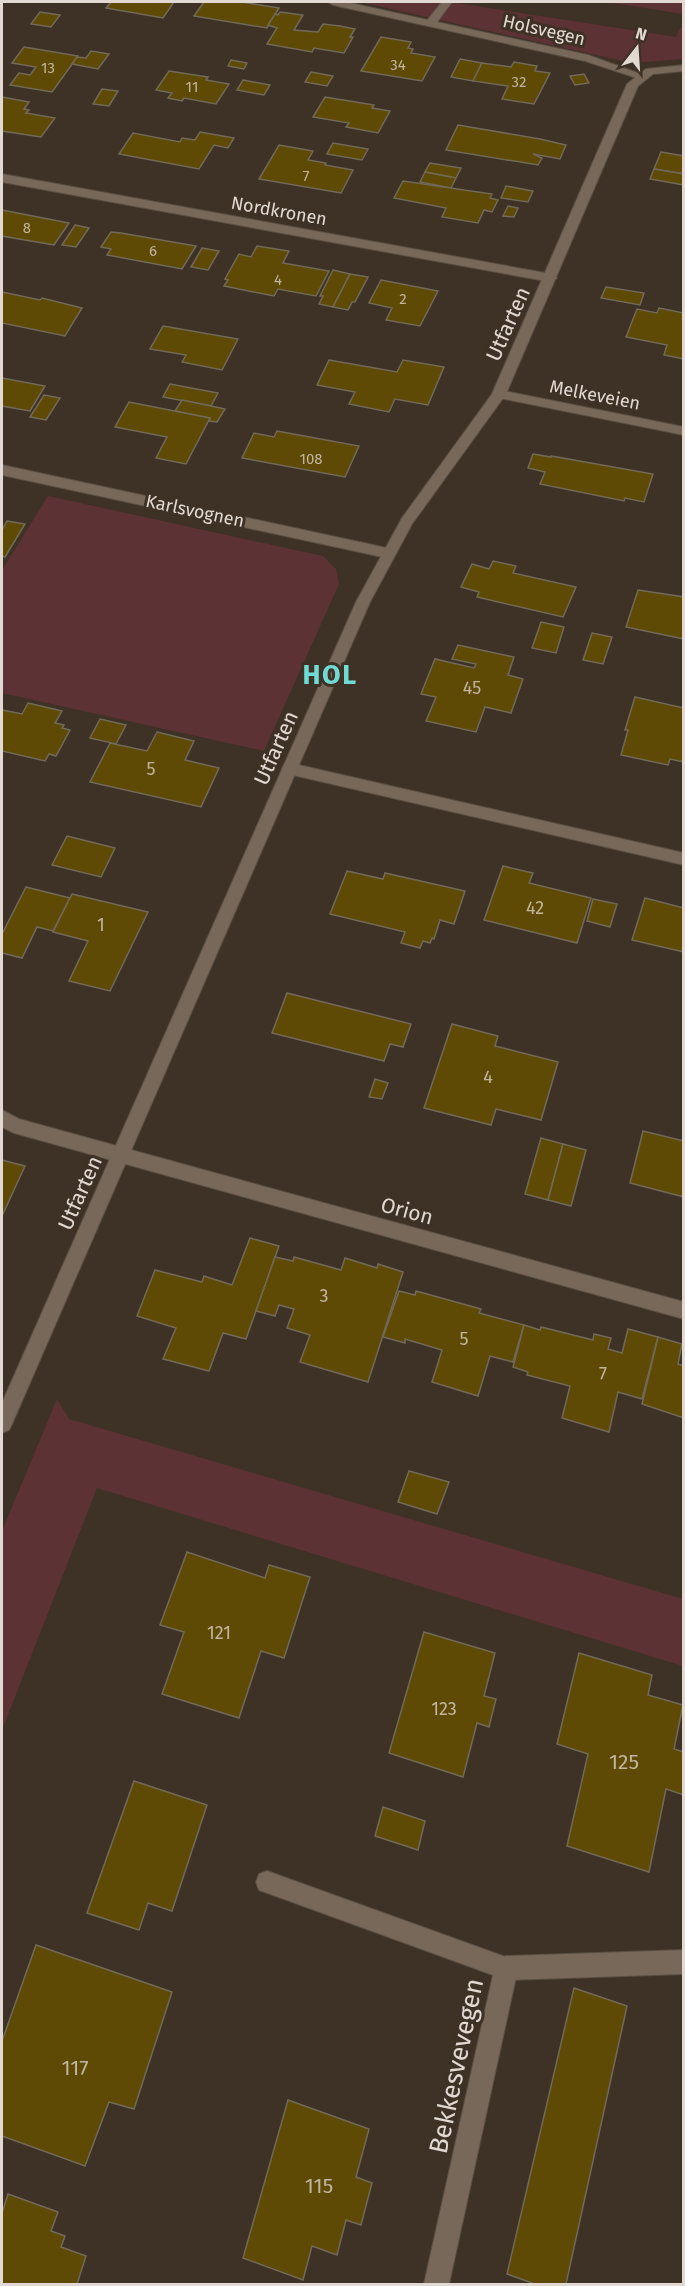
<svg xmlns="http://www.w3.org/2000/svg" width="685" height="2286" font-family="'Fira Sans',sans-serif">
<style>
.green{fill:#5d3235}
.building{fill:#5e4a05;stroke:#716a59;stroke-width:1.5}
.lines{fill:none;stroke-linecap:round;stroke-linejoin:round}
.lane-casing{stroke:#5a4f44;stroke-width:2}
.street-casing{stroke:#5a4f44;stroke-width:2}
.secondary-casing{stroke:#5a4f44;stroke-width:2}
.lane{fill:#77685a;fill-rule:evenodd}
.street{fill:#77685a;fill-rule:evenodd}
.secondary{fill:#77685a;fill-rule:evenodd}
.labels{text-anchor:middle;stroke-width:6;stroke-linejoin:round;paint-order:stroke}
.far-number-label{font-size:15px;fill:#c1b59f}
.far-street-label{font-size:18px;fill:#e2d9d2;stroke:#3e3125}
.number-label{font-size:18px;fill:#c1b59f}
.street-label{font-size:21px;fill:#e2d9d2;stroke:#3e3125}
.near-number-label{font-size:21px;fill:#c1b59f}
.near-street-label{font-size:26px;fill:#e2d9d2;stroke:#3e3125}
.district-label{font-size:27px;font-weight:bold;letter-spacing:1.5px;fill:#70dbd5;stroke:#3e3125}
</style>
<rect width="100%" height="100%" fill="#3e3125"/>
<g class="green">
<path d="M360 2H450L676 37 680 28 683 29V59L632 63Z"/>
<path d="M606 2H683V14Z"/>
<path d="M48 496 323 556 336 569 339 584 264 751 2 693V570Z"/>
<path d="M57 1399 69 1419 683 1599V1666L97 1488 2 1730V1531Z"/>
</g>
<g class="building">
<path d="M111 2H174L163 18 106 8Z"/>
<path d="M204 2H241L279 8 267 28 194 16Z"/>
<path d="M40 12 60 15 51 27 31 24Z"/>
<path d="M280 12 303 15 294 30 318 32 323 24 340 26 355 29 350 37H353L344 53 314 48 312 52 267 44 277 28 268 25 275 14 278 15Z"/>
<path d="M381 37 411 42 408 48 413 49 411 53 435 57 422 81 361 71Z"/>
<path d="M24 47 78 56 52 92 10 85 19 73 30 75 36 67 12 63Z"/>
<path d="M91 51 109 54 98 69 72 64 77 57 86 58Z"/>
<path d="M460 59 482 63 473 81 451 77Z"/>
<path d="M231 60 247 63 244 69 228 66Z"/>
<path d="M514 62 537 66 535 71 550 73 534 104 502 99 508 86 473 81 482 63 511 67Z"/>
<path d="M169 71 208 77 206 80 229 84 216 104 184 98 182 101 168 98 172 93 156 90Z"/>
<path d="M311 72 333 76 327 86 305 82Z"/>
<path d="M584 74 589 83 575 85 570 76Z"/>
<path d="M243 80 270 85 264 95 237 90Z"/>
<path d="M102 89 118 91 109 106 93 104Z"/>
<path d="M2 97 29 102 24 109 29 110 26 113 55 118 41 137 2 131Z"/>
<path d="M325 97 374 105 372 108 390 111 378 133 346 127 349 123 313 117Z"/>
<path d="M458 125 540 139 566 145 560 159 533 154 542 158 538 165 446 150Z"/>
<path d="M200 132 234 138 228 148 214 145 199 169 119 154 133 133 180 142 182 138 195 140Z"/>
<path d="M333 143 368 149 362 160 327 154Z"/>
<path d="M279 145 313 151 308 160 326 163 325 165 353 170 341 193 259 179Z"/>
<path d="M661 152 684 156V174L654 169Z"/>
<path d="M430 163 461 168 456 178 425 172Z"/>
<path d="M654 169 684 174V185L650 179Z"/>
<path d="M425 172 456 178 451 188 420 182Z"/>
<path d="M403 181 492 194 490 198 498 200 492 212 484 210 478 223 442 217 446 208 394 198Z"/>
<path d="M506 186 533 191 528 202 501 198Z"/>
<path d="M508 206 518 208 514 217 503 216Z"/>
<path d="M2 210 69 223 54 245 2 236Z"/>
<path d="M75 225 89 228 76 247 62 245Z"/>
<path d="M111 232 121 233 196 246 182 269 107 255 111 249 101 247Z"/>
<path d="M257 246 289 251 283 263 329 271 316 296 278 289 274 296 224 286 228 280 225 279 239 254 251 257Z"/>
<path d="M202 248 219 251 208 270 191 267Z"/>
<path d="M333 270 350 274 333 307 319 304 323 296H320Z"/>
<path d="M350 274 368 277 355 302H352L348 310 333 307Z"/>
<path d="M381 280 438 291 420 326 386 320 392 308 369 303Z"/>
<path d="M606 287 644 293 640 305 601 298Z"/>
<path d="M2 292 40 300 42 298 82 308 65 336 2 323Z"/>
<path d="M659 308 684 313V359L664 355 667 345 626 337 637 309 657 313Z"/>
<path d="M163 326 238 339 222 370 182 362 186 355 150 349Z"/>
<path d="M329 360 397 372 403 360 444 367 428 405 395 399 389 412 349 404 355 392 317 385Z"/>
<path d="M2 378 45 386 30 411 2 406Z"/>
<path d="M170 384 218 393 211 406 163 397Z"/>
<path d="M44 395 60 398 46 420 30 417Z"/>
<path d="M182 400 211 406 225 409 217 422 209 421 210 418 175 411Z"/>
<path d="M129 402 210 418 186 464 156 458 167 437 115 427Z"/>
<path d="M277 431 359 446 345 477 242 458 254 433 274 437Z"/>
<path d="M533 454 551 457V456L653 474 644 502 625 498 624 501 540 484 545 472 528 468Z"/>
<path d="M7 521 25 524 5 557 2 556V530Z"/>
<path d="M493 561 516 566 513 573 576 587 563 617 477 597 479 592 461 587 472 564 489 569Z"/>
<path d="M638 590 684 597V639L626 627Z"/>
<path d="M541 622 564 627 556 653 532 648Z"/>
<path d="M592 633 612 637 603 664 583 660Z"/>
<path d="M458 645 514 657 508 675 523 679 511 713 485 707 476 732 426 721 436 697 421 694 435 659 474 668 476 664 452 659Z"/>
<path d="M635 697 684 708V762L670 759 668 765 621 755 628 730H625Z"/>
<path d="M28 703 62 711 55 723 64 725 62 728 70 730 56 756 49 754 45 761 2 751V710L22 714Z"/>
<path d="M100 719 126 725 116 744 90 738Z"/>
<path d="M157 732 194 741 185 760 219 768 201 807 90 782 110 743 147 751Z"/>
<path d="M67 836 115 848 101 877 52 865Z"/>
<path d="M503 866 533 873 529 883 591 898 577 943 484 920Z"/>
<path d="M347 871 383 879 385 873 465 891 454 924 440 920 434 939 432 938 430 943 423 941 420 948 401 943 405 932 330 914Z"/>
<path d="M26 887 70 898 53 931 37 927 22 958 2 953V934Z"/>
<path d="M72 894 148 912 110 991 69 981 88 941 53 932Z"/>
<path d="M645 898 684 908V952L632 940Z"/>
<path d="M593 899 617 904 610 927 587 921Z"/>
<path d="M287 993 411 1024 403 1047 390 1044 384 1061 272 1033Z"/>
<path d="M452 1024 498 1036 495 1046 558 1062 541 1120 496 1109 491 1125 424 1108Z"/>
<path d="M375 1079 388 1083 382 1099 369 1097Z"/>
<path d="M643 1131 684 1141V1197L630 1183Z"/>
<path d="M541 1138 563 1144 548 1200 525 1194Z"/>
<path d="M563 1144 586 1150 571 1206 548 1200Z"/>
<path d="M2 1160 25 1166 2 1216Z"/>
<path d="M250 1238 279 1246 246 1339 223 1333 209 1371 163 1359 176 1328 137 1316 155 1270 202 1282 204 1276 232 1285Z"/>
<path d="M275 1257 293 1261 294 1257 341 1270 345 1258 377 1268 378 1264 403 1272 368 1382 300 1362 310 1335 287 1328 294 1309 279 1305 275 1316 256 1311Z"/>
<path d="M399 1291 415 1295 416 1291 481 1309 479 1313 524 1325 513 1362 490 1356 478 1396 432 1382 442 1350 405 1339V1343L383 1337Z"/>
<path d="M524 1325 540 1330 541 1327 593 1340 594 1334 611 1338 608 1349 622 1353 628 1329 658 1337 642 1399 618 1392 609 1432 562 1418 570 1386 527 1375 528 1372 513 1367Z"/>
<path d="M658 1337 682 1344 678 1364 684 1366V1418L642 1404Z"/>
<path d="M409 1471 449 1482 437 1514 398 1502Z"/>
<path d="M187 1552 265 1578 269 1565 310 1577 284 1658 261 1651 239 1718 162 1694 184 1632 160 1625Z"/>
<path d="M424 1632 495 1653 484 1696 496 1699 489 1727 477 1723 463 1777 389 1753Z"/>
<path d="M579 1653 652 1675 648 1695 683 1705 674 1749 684 1752V1795L666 1789 649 1872 567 1846 588 1754 557 1744Z"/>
<path d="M134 1781 207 1805 172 1911 148 1903 139 1930 87 1913Z"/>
<path d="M383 1807 425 1821 418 1850 375 1836Z"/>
<path d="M36 1945 172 1992 134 2109 109 2102 85 2166 2 2136V2041Z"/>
<path d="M574 1988 627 2006 566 2284H535L507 2274Z"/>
<path d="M288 2100 369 2129 356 2177 372 2183 361 2225 346 2220 337 2255 312 2246 303 2280 243 2258Z"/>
<path d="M8 2194 58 2212 51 2231 65 2236 61 2247 86 2256 77 2284H2V2213Z"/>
</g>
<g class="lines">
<g class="lane-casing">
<g id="lane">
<path d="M442 2H452L435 25H427L425 23Z"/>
<path d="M684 1950V1974L506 1980 498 1976 494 1968 498 1960 506 1956Z"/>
</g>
</g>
<g class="street-casing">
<g id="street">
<path d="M328 2H346L588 55 646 76 640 79 585 61 333 5Z"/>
<path d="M2 174 551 274 557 278 551 282 2 182Z"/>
<path d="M499 390 684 427V435L494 397 492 394Z"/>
<path d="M2 465 387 548 394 553 387 558 2 475Z"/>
<path d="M290 763 684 853V865L284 773 282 769 284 765Z"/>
<path d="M2 1110 19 1119 684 1302V1319L14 1133 2 1127Z"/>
<path d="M267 1871 514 1960 518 1968 449 2284H424L493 1975 259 1890 256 1882 259 1874Z"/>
</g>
</g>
<g class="secondary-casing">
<path id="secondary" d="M684 65V71L653 74 638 86 506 394 412 524 370 602 12 1424 9 1430 2 1433V1403L356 602 402 518 492 394 627 84 646 69Z"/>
</g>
<use href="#lane" class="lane"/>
<use href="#street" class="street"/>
<use href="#secondary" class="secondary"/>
</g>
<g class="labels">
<g class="far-number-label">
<text x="398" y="70">34</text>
<text x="48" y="73">13</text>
<text x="519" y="87">32</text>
<text x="192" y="92">11</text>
<text x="306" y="181">7</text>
<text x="27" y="233">8</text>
<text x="153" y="256">6</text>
<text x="278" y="285">4</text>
<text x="403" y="304">2</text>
<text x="311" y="464">108</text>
</g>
<g class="far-street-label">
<text transform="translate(544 30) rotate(13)" y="6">Holsvegen</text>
<text transform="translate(279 211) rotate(10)" y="6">Nordkronen</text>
<text transform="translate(595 395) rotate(11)" y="6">Melkeveien</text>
<text transform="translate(195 511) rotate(12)" y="6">Karlsvognen</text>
</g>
<g class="number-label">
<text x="472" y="694">45</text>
<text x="151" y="775">5</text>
<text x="535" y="914">42</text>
<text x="101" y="931">1</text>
<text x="488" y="1083">4</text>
<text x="324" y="1302">3</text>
<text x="464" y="1345">5</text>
<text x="603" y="1380">7</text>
<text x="219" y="1639">121</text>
<text x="444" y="1715">123</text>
</g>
<g class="street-label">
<text transform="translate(508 324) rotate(-66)" y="7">Utfarten</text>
<text transform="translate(276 748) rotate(-66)" y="7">Utfarten</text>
<text transform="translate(80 1193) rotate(-66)" y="7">Utfarten</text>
<text transform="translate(407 1211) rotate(15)" y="7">Orion</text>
</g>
<g class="near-number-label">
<text x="624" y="1769">125</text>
<text x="75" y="2075">117</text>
<text x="319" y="2193">115</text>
</g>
<g class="near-street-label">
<text transform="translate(456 2066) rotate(-78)" y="9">Bekkesvevegen</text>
</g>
<g class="district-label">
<text x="330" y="684">HOL</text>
</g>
</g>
<rect width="685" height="2286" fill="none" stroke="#e2d9d2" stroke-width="6"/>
<g transform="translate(637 48) rotate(17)" stroke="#3e3125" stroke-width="4.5" paint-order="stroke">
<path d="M0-4.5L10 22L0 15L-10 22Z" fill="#e2d9d2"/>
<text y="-9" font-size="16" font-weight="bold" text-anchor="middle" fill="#e2d9d2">N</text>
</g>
</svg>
